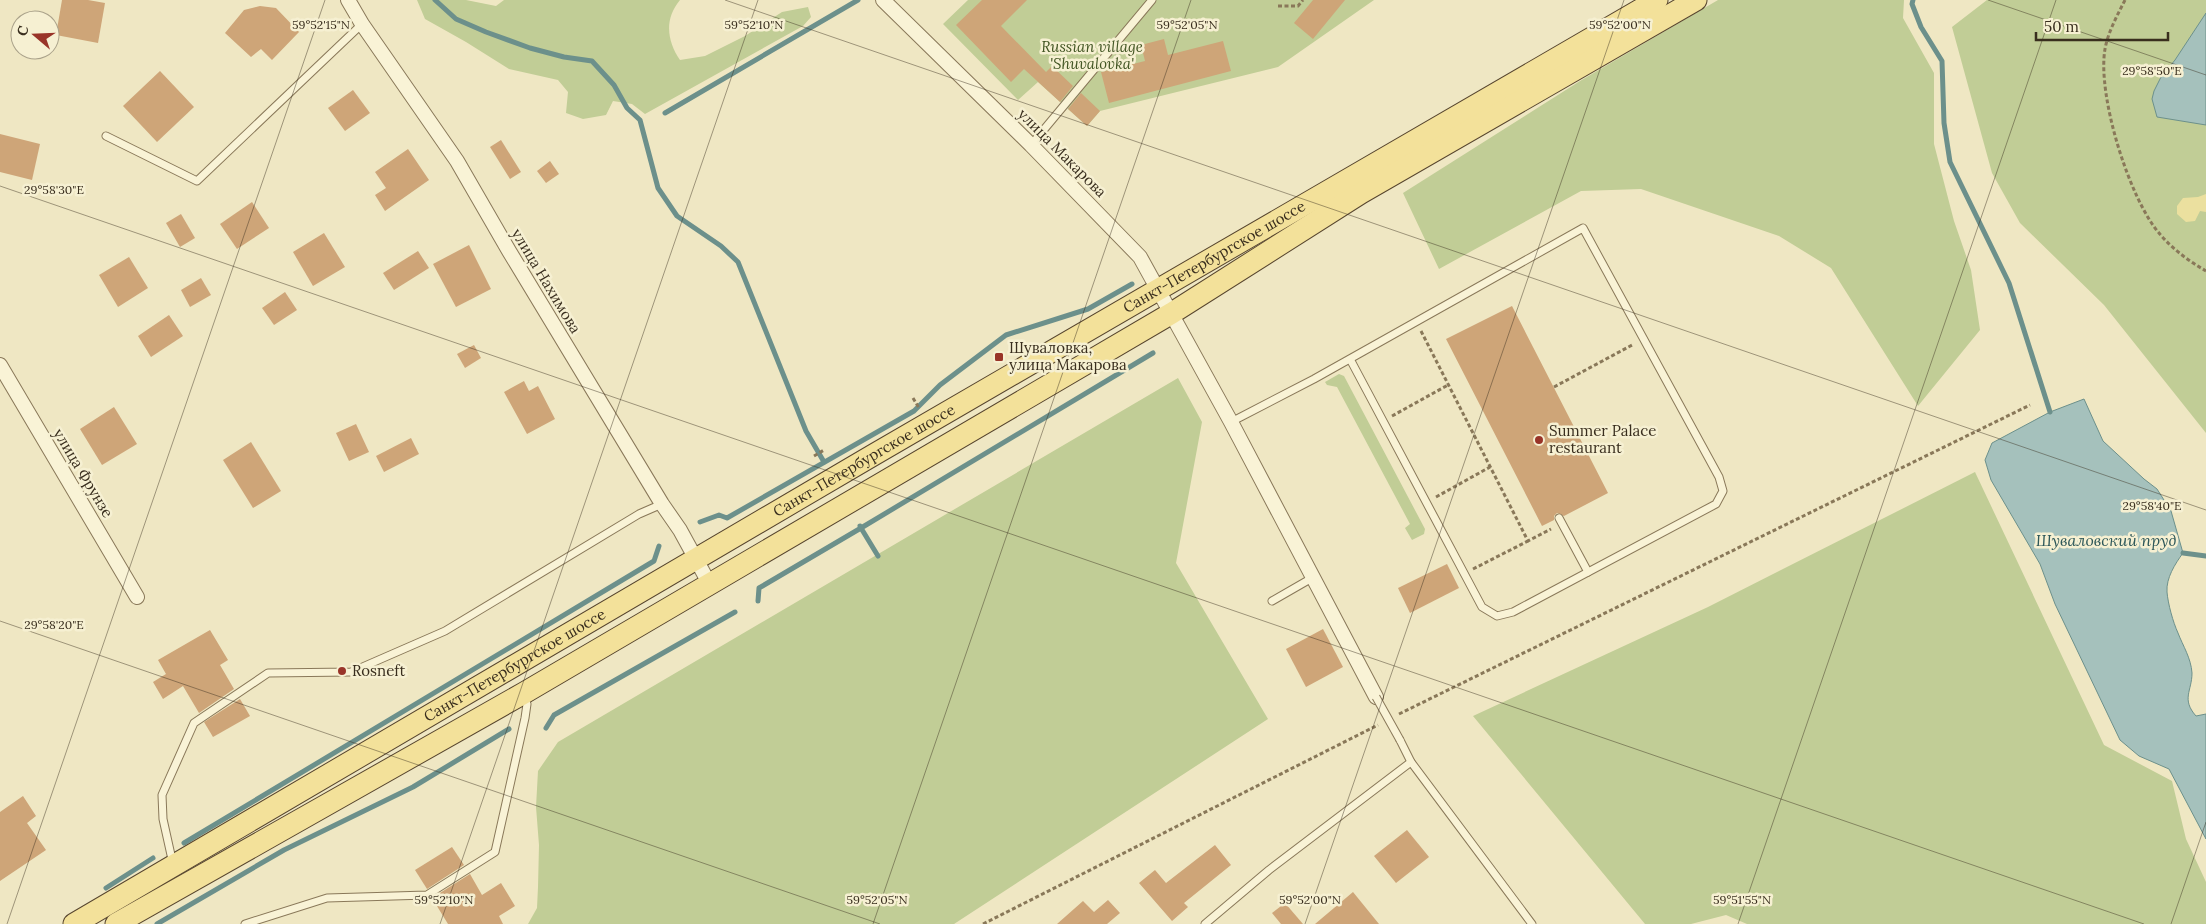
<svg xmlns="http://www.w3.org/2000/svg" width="2206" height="924" font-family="Lora,serif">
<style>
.green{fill:#c1cd96}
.sand{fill:#ebe09f}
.water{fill:#a5c1bc;stroke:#6c908b}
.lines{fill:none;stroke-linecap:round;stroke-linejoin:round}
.stream{stroke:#6c908b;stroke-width:5}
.building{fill:#cea578}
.service-casing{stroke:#897859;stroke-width:9}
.minor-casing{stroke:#897859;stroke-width:16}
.primary-casing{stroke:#57452e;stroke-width:23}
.path{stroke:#897859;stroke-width:3;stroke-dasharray:4 2.5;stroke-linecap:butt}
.service{stroke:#f9f3d6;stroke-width:7}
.minor{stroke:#f9f3d6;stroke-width:14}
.primary{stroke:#f3e19a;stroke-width:21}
.service-bridge-casing{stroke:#897859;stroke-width:9;stroke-linecap:butt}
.service-bridge{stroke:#f9f3d6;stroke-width:7}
.ticks{fill:none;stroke:#392e1e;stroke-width:1;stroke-opacity:0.45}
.poi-dot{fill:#993428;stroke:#f6f0d2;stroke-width:2}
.labels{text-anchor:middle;stroke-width:5;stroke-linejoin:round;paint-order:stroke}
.park-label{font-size:15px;font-style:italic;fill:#435624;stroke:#f6f0d2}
.street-label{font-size:15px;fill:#392e1e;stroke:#f6f0d2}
.poi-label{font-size:15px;fill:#392e1e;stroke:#f6f0d2;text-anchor:start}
.water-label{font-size:16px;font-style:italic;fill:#2d5759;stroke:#f6f0d2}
.ticks-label{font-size:12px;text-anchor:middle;fill:#392e1e;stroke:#f6f0d2;stroke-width:5;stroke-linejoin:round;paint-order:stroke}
</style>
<rect width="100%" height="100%" fill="#efe7c3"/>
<g class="green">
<path d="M417 0H466L496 6 504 0H680C664 19 667 41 680 60L705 56 745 36 782 12 808 7 811 17 803 26 645 114 632 104 613 101 606 115 583 119 566 113 568 92 558 80 509 69 466 42 425 19Z"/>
<path d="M968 0H1374L1278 67 1100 111 1087 126 1038 82 1018 100 943 24Z"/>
<path d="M1718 0H1904L1903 18 1934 73V144L1954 221 1971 270 1980 330 1918 406 1831 268 1779 236 1641 189 1581 191 1439 269 1403 193 1580 81Z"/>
<path d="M1987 0H2206V433L2104 305 2020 223 1992 173 1952 27Z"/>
<path d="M1339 374 1344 376 1425 529 1424 534 1412 540 1405 528 1410 524 1337 387 1327 385 1325 382Z"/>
<path d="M1178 378 1202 422 1176 563 1268 719 954 924H528L537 908 538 887 539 845 536 807 538 771 558 742Z"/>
<path d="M1975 472 2104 745 2172 781 2186 839 2206 882V924H1747L1726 915 1691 924H1645L1473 716 1708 607Z"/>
</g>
<path class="sand" d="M2206 194V212L2200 211 2195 221 2186 222 2177 214V206L2183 198 2198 197Z"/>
<g class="water">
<path d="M2206 13V125L2157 117 2152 99 2154 91 2161 77 2175 60Z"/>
<path d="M2084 399 2103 441 2144 479 2157 489 2171 511 2183 553C2175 564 2166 578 2167 592 2168 604 2173 622 2178 633 2183 646 2191 658 2192 673 2192 691 2181 699 2196 716L2206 714V839L2169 769 2139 756 2120 740 2055 604 2040 564 1991 480 1985 460 1992 443 2050 412Z"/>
</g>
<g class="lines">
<g class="stream">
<path d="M435 0 456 19 486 32 530 48 564 57 592 61 614 85 627 108 640 120 658 188 677 216 721 246 738 262 806 431 824 462"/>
<path d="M1913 0 1912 4 1921 27 1942 61 1944 123 1950 162 2009 283 2050 412"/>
<path d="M665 113 858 0"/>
<path d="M700 522 719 515 727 518 914 411 940 385 1006 335 1088 309 1132 284"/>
<path d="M2183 553 2206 556"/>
<path d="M878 556 861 528 1153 353"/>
<path d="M758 601 759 588 861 528 860 526"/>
<path d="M546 728 554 715 735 612"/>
<path d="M184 843 654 561 659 546"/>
<path d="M106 888 153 858"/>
<path d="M157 924 284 850 413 787 509 729"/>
</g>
</g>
<g class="building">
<path d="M62 0H88L105 3 98 43 56 35Z"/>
<path d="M982 0H1027L1001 26 1046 72 1052 66 1073 86 1060 102 1024 69 1011 82 956 25Z"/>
<path d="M1313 0H1345L1313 39 1294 23Z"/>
<path d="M260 6 276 8 299 32 272 60 261 49 251 57 225 33 244 10Z"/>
<path d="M1164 39 1168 55 1223 41 1231 71 1109 103 1101 72 1145 61 1141 45Z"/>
<path d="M160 71 194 107 157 142 123 106Z"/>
<path d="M353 90 370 113 345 131 328 108Z"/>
<path d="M1081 93 1100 111 1087 126 1068 109Z"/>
<path d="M0 134 40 144 32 180 0 172Z"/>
<path d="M501 140 521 172 510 179 490 147Z"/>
<path d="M408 149 429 180 385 211 375 195 386 188 375 172Z"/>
<path d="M550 161 559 174 546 183 537 171Z"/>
<path d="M252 202 269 228 237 249 220 224Z"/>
<path d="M181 214 195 238 180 247 166 223Z"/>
<path d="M324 233 345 267 313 286 293 252Z"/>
<path d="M469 245 491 289 456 307 433 264Z"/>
<path d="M418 251 429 268 394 290 383 273Z"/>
<path d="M129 257 148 288 118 307 99 275Z"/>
<path d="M201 278 211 295 190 307 181 290Z"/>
<path d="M285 292 297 310 274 325 262 308Z"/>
<path d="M1512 306 1608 493 1564 516 1557 513 1554 516V520L1542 526 1446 339Z"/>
<path d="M169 315 183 336 151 357 138 336Z"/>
<path d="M474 345 481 358 465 368 457 354Z"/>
<path d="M524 381 529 391 538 386 555 419 527 434 504 392Z"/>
<path d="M114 407 137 444 102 465 80 429Z"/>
<path d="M356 424 369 452 349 461 336 433Z"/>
<path d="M411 438 419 454 384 472 376 456Z"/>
<path d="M251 442 281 491 253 508 223 460Z"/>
<path d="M1447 564 1459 588 1410 613 1398 588Z"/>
<path d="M1323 629 1343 667 1306 687 1286 649Z"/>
<path d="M210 630 228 660 220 665 234 689 199 713 183 686 163 699 153 682 166 674 158 660Z"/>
<path d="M240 699 250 716 213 737 204 722Z"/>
<path d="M23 796 36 816 27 823 46 850 0 881V812Z"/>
<path d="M1407 830 1429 857 1396 883 1374 856Z"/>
<path d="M1215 845 1231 865 1184 903 1188 907 1172 921 1139 883 1155 870 1166 883Z"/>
<path d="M452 847 464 865 427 889 415 870Z"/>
<path d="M470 874 482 895 501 883 515 906 499 916 503 924H448L432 898Z"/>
<path d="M1353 892 1379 924H1315Z"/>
<path d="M1108 900 1120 913 1107 924H1057L1083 901 1094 912Z"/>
<path d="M1285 903 1303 924H1281L1272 913Z"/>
</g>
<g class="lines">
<g class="service-casing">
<g id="service">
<path d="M106 136 197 181 362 24"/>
<path d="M1031 145 1152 0"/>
<path d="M1231 422 1314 379 1583 228 1719 477 1723 491 1716 504 1513 612 1497 616 1482 607 1350 359"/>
<path d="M1559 518 1588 572"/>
<path d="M1272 601 1312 578"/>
<path d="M1400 740 1411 762 1532 924"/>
<path d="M173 864 163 819 162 795 194 723 268 673 351 672 445 631 639 514 662 504"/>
<path d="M245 924 327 898 427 895 495 852 525 718 527 704 524 696"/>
<path d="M1205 924 1269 870 1411 762"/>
</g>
</g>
<g class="minor-casing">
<g id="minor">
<path d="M348 0 362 24 457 161 509 251 662 504 680 530 709 583"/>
<path d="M883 0 1031 145 1140 257 1231 422 1376 697"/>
<path d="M0 365 137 597"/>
</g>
</g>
<g class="primary-casing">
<g id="primary">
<path id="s1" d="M74 924 875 454 1657 0"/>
<path d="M116 924 524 693 1172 313 1361 193 1696 0"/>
</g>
</g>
<g class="path">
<path d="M2125 0C2117 16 2108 32 2105 49 2097 95 2129 198 2159 233 2172 249 2189 261 2206 271"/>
<path d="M1278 6H1298L1303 0"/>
<path d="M1421 331 1528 541 1551 529"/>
<path d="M1554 387 1634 344"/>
<path d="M913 398 919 408"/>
<path d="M1392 416 1448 385"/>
<path d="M814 456 824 450"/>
<path d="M1436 497 1490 467"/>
<path d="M1473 569 1528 541"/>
<path d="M1399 714 2030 405"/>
<path d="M983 924 1378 725"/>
</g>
<use href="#service" class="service"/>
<use href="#minor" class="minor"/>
<use href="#primary" class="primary"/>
<g class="service-bridge-casing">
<path id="service-bridge" d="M1376 697 1400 740"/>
</g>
<use href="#service-bridge" class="service-bridge"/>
</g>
<path class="ticks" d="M725 0 2206 510M1988 0 2206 75M0 186 2144 924M0 621 880 924M7 924 325 0M440 924 758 0M873 924 1191 0M1305 924 1624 0M1738 924 2056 0M2171 924 2206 822"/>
<g class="poi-dot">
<rect x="994" y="352" width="10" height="10" rx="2.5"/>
<circle cx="1539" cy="440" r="5"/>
<circle cx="342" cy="671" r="5"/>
</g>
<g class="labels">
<g class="park-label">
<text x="1092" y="52">Russian village<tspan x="1092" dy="17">'Shuvalovka'</tspan></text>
</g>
<g class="street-label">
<text transform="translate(1062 153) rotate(45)" y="5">улица Макарова</text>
<text dy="5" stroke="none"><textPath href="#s1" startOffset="1321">Санкт-Петербургское шоссе</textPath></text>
<text transform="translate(546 281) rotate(59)" y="5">улица Нахимова</text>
<text dy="5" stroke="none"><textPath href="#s1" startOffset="916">Санкт-Петербургское шоссе</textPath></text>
<text transform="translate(83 473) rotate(59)" y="5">улица Фрунзе</text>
<text dy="5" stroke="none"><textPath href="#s1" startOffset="511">Санкт-Петербургское шоссе</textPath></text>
</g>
<g class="poi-label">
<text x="1009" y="353">Шуваловка,<tspan x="1009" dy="17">улица Макарова</tspan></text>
<text x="1549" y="436">Summer Palace<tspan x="1549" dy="17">restaurant</tspan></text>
<text x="352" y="676">Rosneft</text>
</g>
<g class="water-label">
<text x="2106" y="546">Шуваловский пруд</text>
</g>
</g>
<g class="ticks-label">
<text x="321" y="29">59°52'15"N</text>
<text x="754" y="29">59°52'10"N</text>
<text x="1187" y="29">59°52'05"N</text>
<text x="1620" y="29">59°52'00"N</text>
<text x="2152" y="75">29°58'50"E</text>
<text x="54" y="194">29°58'30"E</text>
<text x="2152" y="510">29°58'40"E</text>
<text x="54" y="629">29°58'20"E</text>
<text x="444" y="904">59°52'10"N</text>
<text x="877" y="904">59°52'05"N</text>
<text x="1310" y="904">59°52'00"N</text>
<text x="1742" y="904">59°51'55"N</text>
</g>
<g transform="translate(35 35) rotate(289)"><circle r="24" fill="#f6f0d2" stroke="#aaa28a"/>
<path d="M0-4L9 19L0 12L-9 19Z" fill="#993428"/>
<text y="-8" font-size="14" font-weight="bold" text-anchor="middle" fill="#392e1e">С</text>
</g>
<path d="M2036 32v8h132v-8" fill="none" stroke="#392e1e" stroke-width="2.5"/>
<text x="2044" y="32" font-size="15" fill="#392e1e" stroke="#f6f0d2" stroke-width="4" paint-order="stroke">50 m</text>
</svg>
